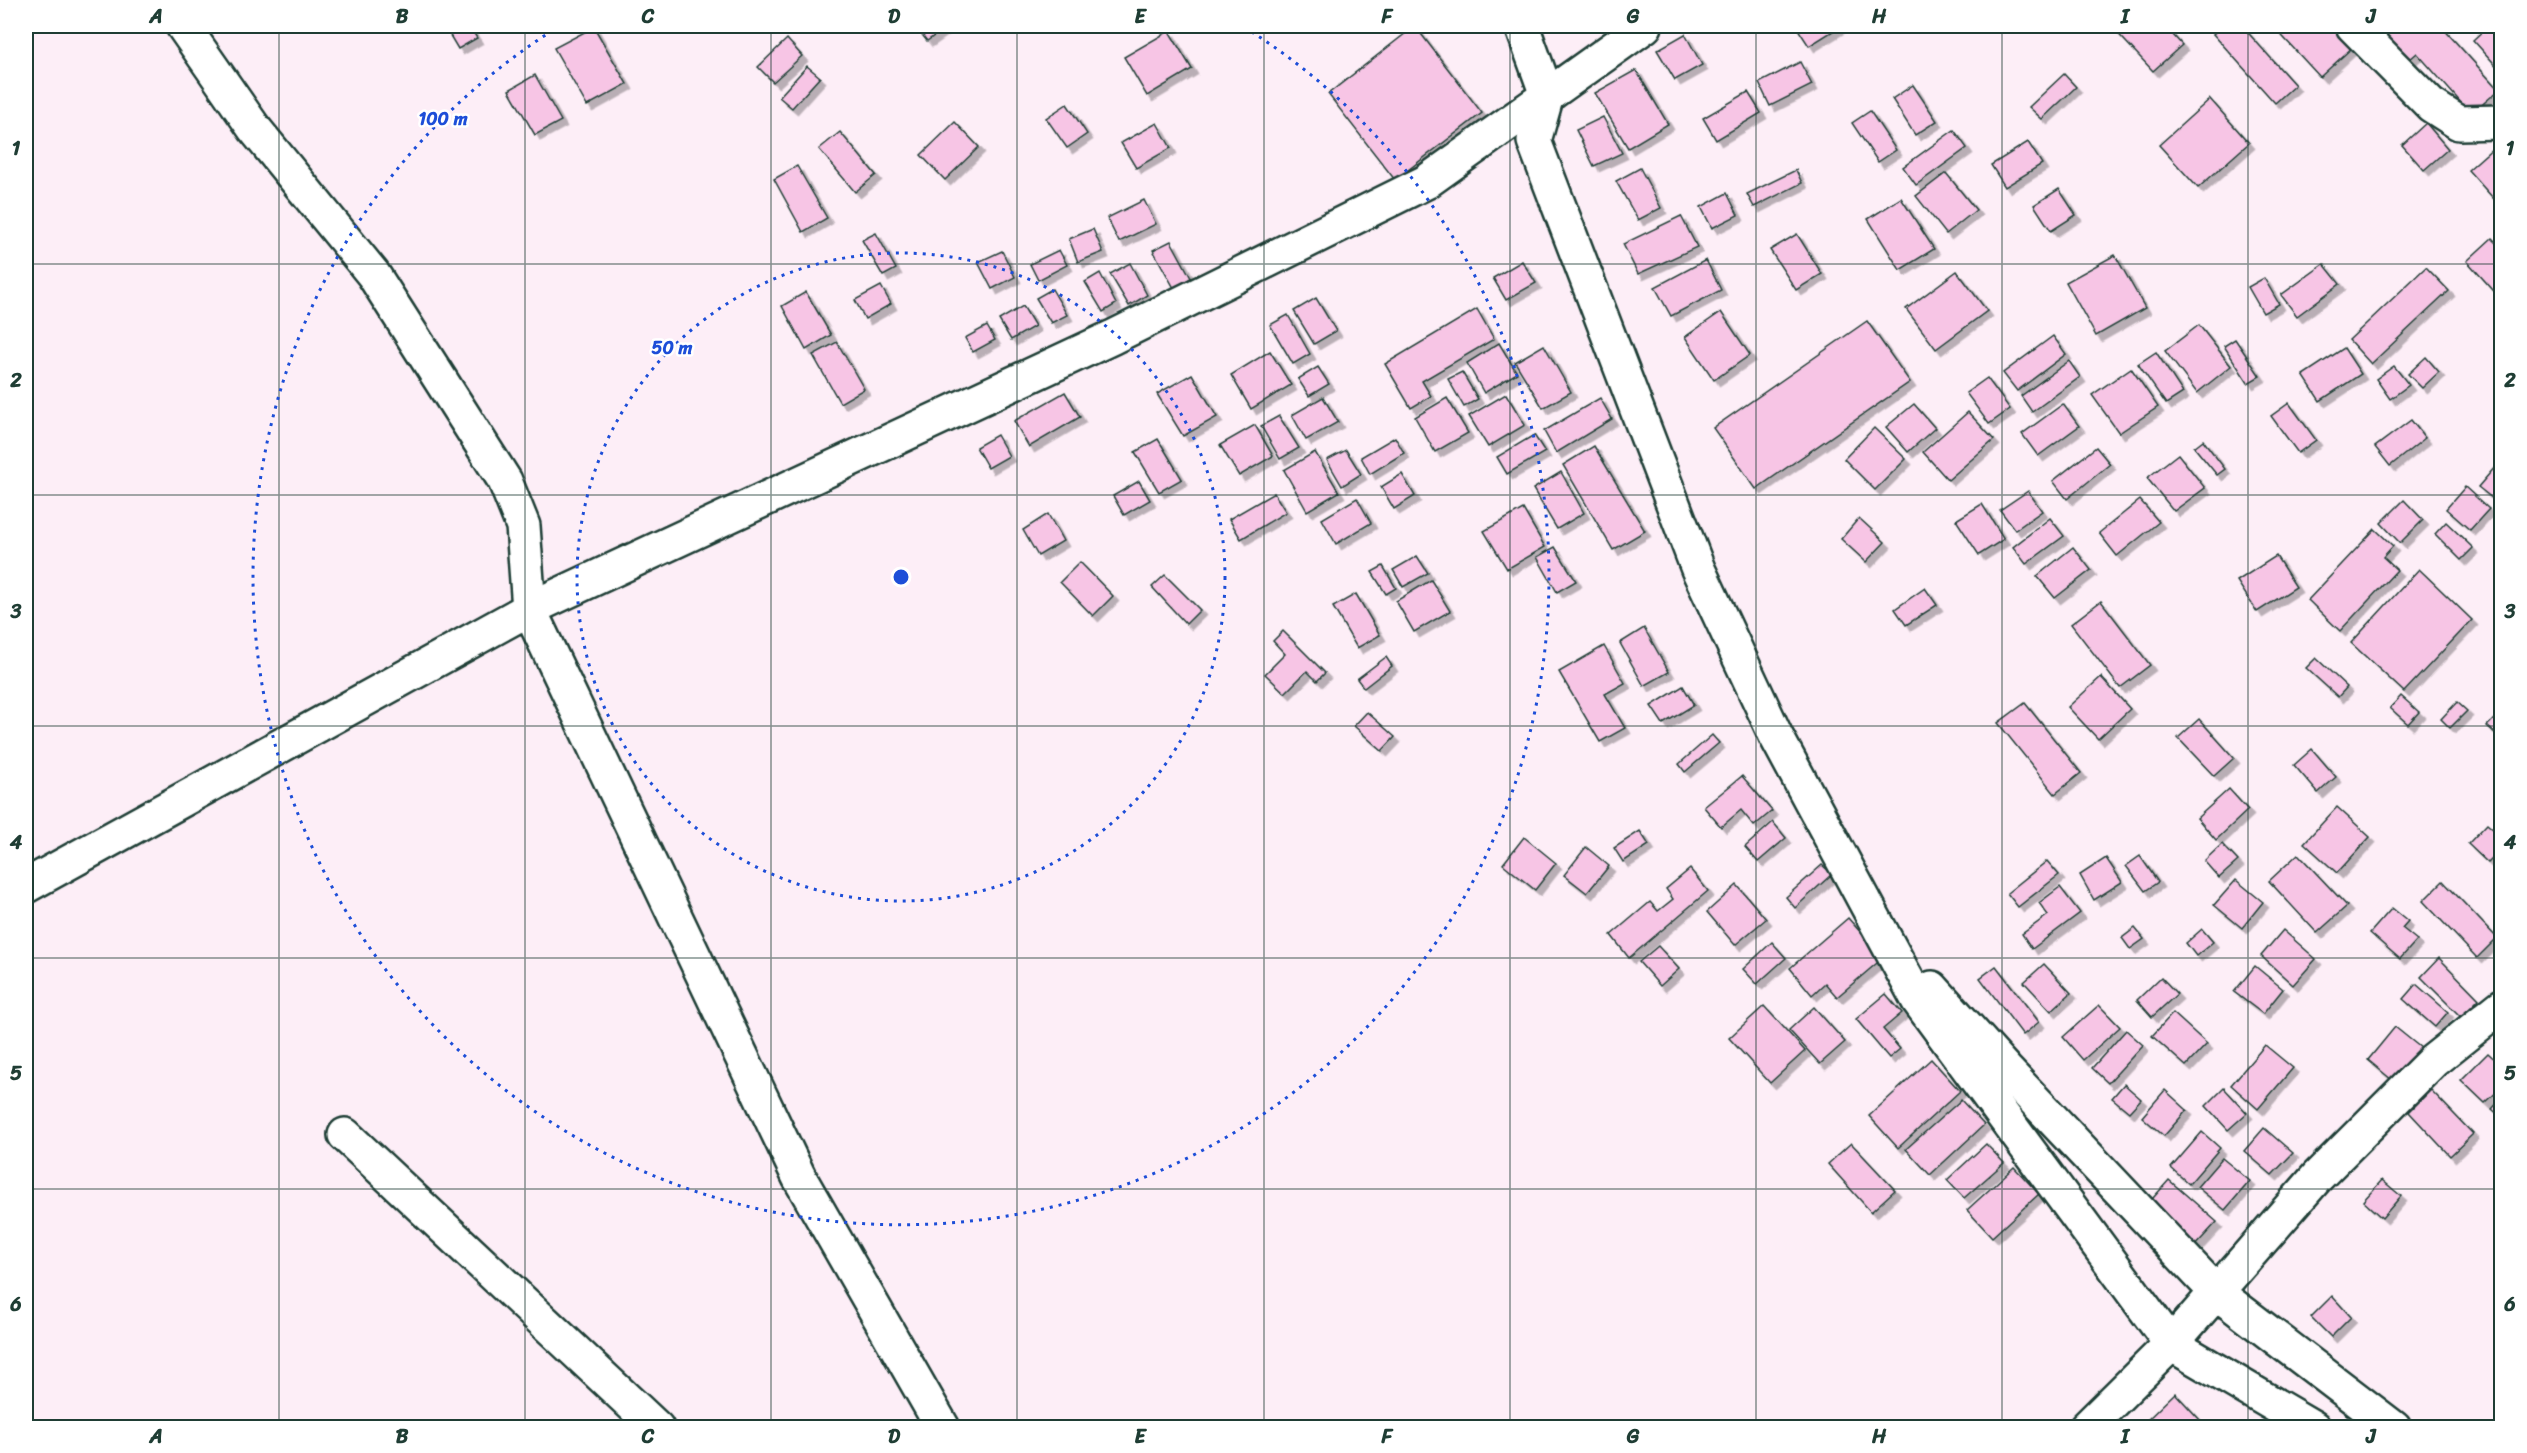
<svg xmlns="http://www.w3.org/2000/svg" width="2527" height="1453" font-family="Sriracha,sans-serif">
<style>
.building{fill:#f7c5e5;stroke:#1f3d34;stroke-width:1.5;filter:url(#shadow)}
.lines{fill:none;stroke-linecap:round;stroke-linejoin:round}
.street-casing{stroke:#1f3d34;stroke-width:38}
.secondary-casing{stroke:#1f3d34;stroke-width:38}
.street{stroke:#fff;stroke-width:33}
.secondary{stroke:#fff;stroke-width:33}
.grid{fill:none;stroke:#1f3d34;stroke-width:1.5;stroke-opacity:0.55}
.ring{fill:none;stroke:#1d4ed8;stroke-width:3;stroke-dasharray:3 6}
.centre{fill:#1d4ed8;stroke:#fff;stroke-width:3}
.ring-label{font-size:18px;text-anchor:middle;font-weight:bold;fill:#1d4ed8;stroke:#fff;stroke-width:5;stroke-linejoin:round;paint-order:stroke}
.neatline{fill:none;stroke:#1f3d34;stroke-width:2}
.grid-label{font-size:20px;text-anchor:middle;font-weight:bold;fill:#1f3d34}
</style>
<defs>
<filter id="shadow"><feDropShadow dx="5.5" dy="5.5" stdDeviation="0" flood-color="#0004"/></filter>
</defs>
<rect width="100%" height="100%" fill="#fdeef7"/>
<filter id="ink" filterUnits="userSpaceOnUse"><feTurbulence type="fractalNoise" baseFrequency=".0167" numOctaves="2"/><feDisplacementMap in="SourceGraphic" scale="12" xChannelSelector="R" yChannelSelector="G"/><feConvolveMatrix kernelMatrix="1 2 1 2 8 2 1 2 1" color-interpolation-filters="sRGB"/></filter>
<g filter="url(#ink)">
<g class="building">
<path d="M447 26H469L477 38 458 49 445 27Z"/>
<path d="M915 26H948L927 41Z"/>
<path d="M1415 26 1482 113 1395 180 1328 94Z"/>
<path d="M1796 26H1841L1809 46Z"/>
<path d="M2111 26H2165L2182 45 2153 71Z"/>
<path d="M2222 26H2242L2295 85 2275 103 2213 34Z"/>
<path d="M2273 26H2338L2355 45 2320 77Z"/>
<path d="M2387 26H2441L2499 90 2471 114 2417 53 2401 67 2374 37Z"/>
<path d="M2488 26H2502V72L2473 40Z"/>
<path d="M594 27 627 84 587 106 554 48Z"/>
<path d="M1169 31 1192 69 1147 96 1124 57Z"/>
<path d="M1685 34 1702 65 1675 80 1657 50Z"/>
<path d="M787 39 802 56 773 82 758 67Z"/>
<path d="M1800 62 1812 85 1770 106 1759 83Z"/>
<path d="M807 66 820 77 792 108 779 97Z"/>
<path d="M1636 70 1668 124 1628 148 1595 93Z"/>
<path d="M2064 74 2076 87 2042 119 2029 107Z"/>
<path d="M535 75 561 121 535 135 509 90Z"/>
<path d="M1913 85 1937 121 1915 135 1892 99Z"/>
<path d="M1748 92 1761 113 1716 140 1703 118Z"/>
<path d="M2210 99 2249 143 2198 188 2159 145Z"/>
<path d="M1067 104 1087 134 1067 148 1046 118Z"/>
<path d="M1870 111 1896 150 1878 162 1852 123Z"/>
<path d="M1603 117 1622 153 1594 166 1576 130Z"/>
<path d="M955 122 979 147 945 180 921 155Z"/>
<path d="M1157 123 1171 148 1136 168 1121 143Z"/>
<path d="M2426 123 2448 149 2424 170 2402 145Z"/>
<path d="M1954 130 1967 148 1916 185 1903 167Z"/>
<path d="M840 132 876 175 855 192 819 149Z"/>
<path d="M2502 140V208L2468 170Z"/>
<path d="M2028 142 2042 164 2005 187 1991 165Z"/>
<path d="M797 166 827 218 803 232 774 179Z"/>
<path d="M1640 168 1661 208 1638 220 1616 181Z"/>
<path d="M1796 170 1802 183 1754 207 1747 194Z"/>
<path d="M1946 173 1976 210 1946 234 1916 196Z"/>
<path d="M2059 189 2076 215 2051 231 2034 205Z"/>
<path d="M1727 193 1738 215 1712 228 1701 207Z"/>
<path d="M1901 198 1934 249 1900 270 1868 219Z"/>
<path d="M1144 200 1156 224 1119 242 1107 218Z"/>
<path d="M1681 216 1697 247 1638 274 1623 244Z"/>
<path d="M1093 229 1103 252 1078 262 1069 239Z"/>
<path d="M876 233 896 269 883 276 862 240Z"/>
<path d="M1797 234 1822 274 1796 290 1770 250Z"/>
<path d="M2492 238 2502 248V300L2467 261Z"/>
<path d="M1171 241 1191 278 1174 288 1153 250Z"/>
<path d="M1059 250 1067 265 1038 280 1030 264Z"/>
<path d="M1002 251 1015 277 992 289 978 262Z"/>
<path d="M2115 255 2145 308 2096 336 2066 282Z"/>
<path d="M1706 260 1721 290 1671 316 1655 287Z"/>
<path d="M1522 261 1536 283 1506 300 1493 278Z"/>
<path d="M1130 263 1147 295 1129 306 1110 274Z"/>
<path d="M2324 264 2340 284 2297 316 2281 295Z"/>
<path d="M2426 267 2449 291 2371 364 2349 340Z"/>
<path d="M1957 271 1987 311 1936 349 1906 309Z"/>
<path d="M1100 273 1116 304 1103 312 1085 282Z"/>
<path d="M2264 278 2279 304 2263 313 2248 287Z"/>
<path d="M881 286 891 304 865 319 855 300Z"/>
<path d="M1052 289 1067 315 1051 323 1036 298Z"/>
<path d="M806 292 831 335 806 350 782 306Z"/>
<path d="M1316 298 1336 331 1314 344 1294 311Z"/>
<path d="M1023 306 1035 326 1011 340 999 320Z"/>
<path d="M1477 309 1494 339 1422 381 1431 396 1411 408 1385 364Z"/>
<path d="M1721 312 1750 355 1714 380 1685 337Z"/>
<path d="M1288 315 1310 354 1293 364 1270 325Z"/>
<path d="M1867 321 1910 382 1756 489 1713 428Z"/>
<path d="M2199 325 2231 366 2197 393 2165 351Z"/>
<path d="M987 326 995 340 973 352 965 338Z"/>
<path d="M2053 336 2066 354 2017 391 2003 373Z"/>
<path d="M2235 339 2260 376 2248 383 2224 346Z"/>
<path d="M837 342 864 389 840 403 813 355Z"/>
<path d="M1499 343 1517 373 1484 393 1467 363Z"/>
<path d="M1544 345 1571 392 1543 408 1515 362Z"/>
<path d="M2344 348 2361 374 2320 401 2303 375Z"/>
<path d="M1270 351 1291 385 1251 409 1231 375Z"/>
<path d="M2156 352 2183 393 2166 404 2138 364Z"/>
<path d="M2426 357 2439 372 2422 388 2408 374Z"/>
<path d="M2069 361 2080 377 2032 412 2021 396Z"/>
<path d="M2394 366 2409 385 2390 399 2376 379Z"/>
<path d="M1318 367 1329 384 1309 396 1298 379Z"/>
<path d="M2131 368 2158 407 2119 433 2092 395Z"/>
<path d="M1462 372 1478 399 1464 407 1448 379Z"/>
<path d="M1192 374 1217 417 1183 436 1157 394Z"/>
<path d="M1987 378 2010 409 1989 424 1966 393Z"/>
<path d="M1065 392 1080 417 1029 447 1014 421Z"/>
<path d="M1506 394 1525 425 1488 447 1469 416Z"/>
<path d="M1323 397 1338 422 1306 440 1292 415Z"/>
<path d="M1447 398 1468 433 1435 452 1415 417Z"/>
<path d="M1600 398 1612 419 1556 453 1544 431Z"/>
<path d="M2289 403 2316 440 2298 453 2271 416Z"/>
<path d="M1914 404 1935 428 1908 452 1886 427Z"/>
<path d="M2063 404 2079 426 2038 456 2022 434Z"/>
<path d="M1968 412 1994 440 1948 480 1923 452Z"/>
<path d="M1279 416 1299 448 1280 459 1261 426Z"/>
<path d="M2411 420 2425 438 2390 466 2375 447Z"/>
<path d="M1255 425 1273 456 1239 476 1220 445Z"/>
<path d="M1874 428 1906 459 1875 490 1844 459Z"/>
<path d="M997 435 1009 456 988 468 976 447Z"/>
<path d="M1534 435 1545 452 1507 474 1497 457Z"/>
<path d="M1395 437 1404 453 1370 474 1361 457Z"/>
<path d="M1158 439 1182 479 1159 492 1135 452Z"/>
<path d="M2203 440 2225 469 2217 475 2194 447Z"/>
<path d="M1594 446 1645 531 1613 550 1563 465Z"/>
<path d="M2096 447 2110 464 2067 499 2053 481Z"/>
<path d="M1346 450 1361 474 1342 486 1327 460Z"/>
<path d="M1315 452 1339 492 1307 511 1284 470Z"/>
<path d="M2178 454 2205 488 2174 511 2147 478Z"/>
<path d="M2502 459V506L2478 487Z"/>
<path d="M1561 472 1584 513 1557 529 1533 489Z"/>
<path d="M1402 474 1415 496 1394 509 1381 487Z"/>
<path d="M1139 481 1150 500 1124 515 1113 496Z"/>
<path d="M2465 487 2489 509 2470 530 2446 509Z"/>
<path d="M2028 491 2042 511 2015 530 2000 510Z"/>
<path d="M1274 493 1286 512 1241 539 1229 519Z"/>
<path d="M1357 498 1371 523 1336 544 1322 519Z"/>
<path d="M2140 500 2159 522 2117 556 2099 533Z"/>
<path d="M2404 500 2423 520 2400 543 2381 523Z"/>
<path d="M1982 504 2004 539 1979 555 1956 520Z"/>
<path d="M1523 509 1545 547 1507 569 1484 531Z"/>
<path d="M1048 514 1063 541 1038 556 1023 530Z"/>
<path d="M1859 518 1885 542 1866 562 1841 539Z"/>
<path d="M2050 518 2064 536 2026 564 2013 547Z"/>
<path d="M2446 522 2473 548 2461 560 2435 534Z"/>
<path d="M2375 529 2393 546 2383 557 2397 570 2340 631 2308 600Z"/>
<path d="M1555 547 1576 581 1557 592 1537 557Z"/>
<path d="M2073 547 2091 570 2055 598 2037 576Z"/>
<path d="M1417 556 1428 573 1403 587 1393 570Z"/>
<path d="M2276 556 2296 587 2257 612 2237 581Z"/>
<path d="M1080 562 1113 596 1093 616 1060 582Z"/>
<path d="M1383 566 1396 588 1386 594 1372 572Z"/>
<path d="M2419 569 2472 620 2404 692 2351 643Z"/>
<path d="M1165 575 1200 610 1186 624 1152 587Z"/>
<path d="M1431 580 1450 611 1414 632 1396 601Z"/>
<path d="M1925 588 1937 605 1906 625 1895 609Z"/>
<path d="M1356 594 1380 635 1357 648 1333 607Z"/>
<path d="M2101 601 2150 665 2120 688 2071 624Z"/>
<path d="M1644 628 1669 672 1644 686 1620 643Z"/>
<path d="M1283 631 1325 673 1317 681 1307 671 1285 693 1265 674 1285 654 1273 641Z"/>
<path d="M1604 646 1625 683 1605 694 1625 728 1600 742 1559 672Z"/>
<path d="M1386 657 1392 666 1364 688 1357 679Z"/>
<path d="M2316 658 2347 687 2338 697 2306 668Z"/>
<path d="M2101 677 2130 709 2098 739 2068 707Z"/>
<path d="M1683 686 1694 705 1663 724 1651 706Z"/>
<path d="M2401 696 2419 712 2408 724 2390 708Z"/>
<path d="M2457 702 2467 711 2450 728 2441 719Z"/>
<path d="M2025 703 2081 773 2055 794 1998 723Z"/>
<path d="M2502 711V739L2487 726Z"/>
<path d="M1367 712 1395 737 1382 751 1354 726Z"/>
<path d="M2199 719 2234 758 2214 776 2178 738Z"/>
<path d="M1712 735 1719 743 1685 772 1679 764Z"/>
<path d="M2312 749 2336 777 2318 793 2294 765Z"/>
<path d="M1742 776 1772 811 1754 826 1741 810 1721 827 1704 807Z"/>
<path d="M2229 789 2248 810 2216 840 2197 818Z"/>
<path d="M2337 807 2370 837 2337 873 2304 843Z"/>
<path d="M1773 822 1786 838 1758 862 1745 847Z"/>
<path d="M2487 824 2502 837V849L2488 863 2468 844Z"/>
<path d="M1640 831 1649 845 1623 862 1614 848Z"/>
<path d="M1524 837 1556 863 1535 890 1503 864Z"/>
<path d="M2222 844 2238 861 2219 878 2204 861Z"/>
<path d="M1586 847 1609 866 1587 893 1564 875Z"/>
<path d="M2298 854 2347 906 2317 933 2269 881Z"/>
<path d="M2140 856 2158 882 2145 891 2126 866Z"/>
<path d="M2106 858 2122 882 2094 900 2080 875Z"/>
<path d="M2047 861 2059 875 2018 907 2007 893Z"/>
<path d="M1822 865 1832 874 1795 908 1786 897Z"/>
<path d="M1690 869 1708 891 1629 958 1611 935 1650 902 1658 911 1673 899 1666 889Z"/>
<path d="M2236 880 2263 902 2242 928 2214 905Z"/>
<path d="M2443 881 2497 938 2477 958 2423 901Z"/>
<path d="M1737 885 1766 919 1735 945 1707 912Z"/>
<path d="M2060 887 2080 913 2032 949 2022 934 2048 915 2039 903Z"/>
<path d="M2392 908 2408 921 2402 928 2417 940 2400 959 2370 933Z"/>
<path d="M1848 918 1883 958 1837 997 1825 983 1812 995 1790 968Z"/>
<path d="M2135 928 2144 939 2130 949 2122 938Z"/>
<path d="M2202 929 2213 942 2196 956 2186 943Z"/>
<path d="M2283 930 2316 959 2293 985 2261 956Z"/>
<path d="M1772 942 1786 958 1757 984 1743 969Z"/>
<path d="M1658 946 1679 969 1660 986 1639 962Z"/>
<path d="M2439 958 2479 999 2461 1017 2421 977Z"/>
<path d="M2044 964 2071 993 2051 1011 2024 982Z"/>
<path d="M1996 966 2039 1022 2023 1035 1980 978Z"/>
<path d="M2255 966 2283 989 2263 1014 2234 992Z"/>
<path d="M2161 977 2177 994 2152 1017 2137 1000Z"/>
<path d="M2416 984 2448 1012 2435 1027 2403 999Z"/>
<path d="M1886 994 1902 1013 1883 1029 1900 1049 1889 1058 1856 1019Z"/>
<path d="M2099 1005 2120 1027 2083 1060 2063 1037Z"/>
<path d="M1764 1006 1805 1051 1770 1083 1729 1038Z"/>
<path d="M1814 1007 1845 1042 1820 1064 1789 1030Z"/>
<path d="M2173 1013 2207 1044 2186 1066 2152 1036Z"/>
<path d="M2395 1027 2426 1052 2398 1085 2368 1060Z"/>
<path d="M2126 1030 2143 1045 2108 1083 2092 1068Z"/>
<path d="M2265 1045 2293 1068 2258 1109 2231 1085Z"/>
<path d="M2488 1053 2502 1066V1087L2485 1103 2461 1080Z"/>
<path d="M1931 1059 1960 1091 1898 1148 1869 1116Z"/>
<path d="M2124 1084 2141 1099 2129 1112 2112 1098Z"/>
<path d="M2224 1088 2247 1113 2228 1130 2206 1106Z"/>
<path d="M2165 1090 2187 1110 2164 1136 2142 1117Z"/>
<path d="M2431 1090 2473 1134 2450 1156 2409 1112Z"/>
<path d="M2502 1098V1118L2492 1109Z"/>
<path d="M1961 1100 1984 1125 1930 1175 1906 1149Z"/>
<path d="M2264 1128 2293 1153 2272 1175 2244 1151Z"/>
<path d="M2202 1132 2220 1148 2189 1184 2171 1168Z"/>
<path d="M1851 1143 1895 1190 1871 1212 1828 1164Z"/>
<path d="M1986 1144 2004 1163 1964 1198 1947 1180Z"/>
<path d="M2222 1158 2250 1181 2225 1210 2197 1187Z"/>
<path d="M2014 1167 2039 1194 1992 1237 1967 1210Z"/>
<path d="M2169 1180 2217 1222 2192 1249 2145 1207Z"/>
<path d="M2382 1180 2401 1196 2382 1218 2363 1201Z"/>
<path d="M2332 1296 2351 1317 2331 1337 2311 1317Z"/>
<path d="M2175 1393 2201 1421 2194 1428H2147L2143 1424Z"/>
</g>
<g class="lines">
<g class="street-casing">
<g id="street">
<path d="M1522 26 1547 95 1534 141 1698 569 1776 736 1918 1000 2171 1344 2314 1428"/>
<path d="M2353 26 2431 105 2459 123 2502 122"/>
<path d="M1932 988 2006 1070 2217 1293 2394 1428"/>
<path d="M345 1135 657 1428"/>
<path d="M2086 1428 2171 1344 2317 1177 2433 1061 2502 1006"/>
</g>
</g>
<g class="secondary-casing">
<g id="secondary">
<path d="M183 26 254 128 373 274 505 481 523 526 529 609 799 1177 943 1428"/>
<path d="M26 886 529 609 1113 337 1426 182 1645 26"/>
</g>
</g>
<use href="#street" class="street"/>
<use href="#secondary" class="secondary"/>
</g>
</g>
<path class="grid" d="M279 26V1428M525 26V1428M771 26V1428M1017 26V1428M1264 26V1428M1510 26V1428M1756 26V1428M2002 26V1428M2248 26V1428M26 264H2502M26 495H2502M26 726H2502M26 958H2502M26 1189H2502"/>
<g class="ring">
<circle cx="901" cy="577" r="324"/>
<path d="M1244 27A648 648 0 1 1 558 27"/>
</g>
<circle cx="901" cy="577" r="9" class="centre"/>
<g class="ring-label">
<text x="443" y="125">100 m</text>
<text x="672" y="354">50 m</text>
</g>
<rect width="2527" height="1453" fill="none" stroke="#fff" stroke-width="66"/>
<rect x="33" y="33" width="2461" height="1387" class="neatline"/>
<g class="grid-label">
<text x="156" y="23">A</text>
<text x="402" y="23">B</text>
<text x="648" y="23">C</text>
<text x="894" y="23">D</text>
<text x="1140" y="23">E</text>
<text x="1387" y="23">F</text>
<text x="1633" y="23">G</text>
<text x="1879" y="23">H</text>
<text x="2125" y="23">I</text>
<text x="2371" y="23">J</text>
<text x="16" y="155">1</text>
<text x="2510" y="155">1</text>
<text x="16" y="387">2</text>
<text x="2510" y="387">2</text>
<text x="16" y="618">3</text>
<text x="2510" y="618">3</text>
<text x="16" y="849">4</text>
<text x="2510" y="849">4</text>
<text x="16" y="1080">5</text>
<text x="2510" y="1080">5</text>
<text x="16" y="1311">6</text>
<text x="2510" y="1311">6</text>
<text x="156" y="1443">A</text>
<text x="402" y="1443">B</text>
<text x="648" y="1443">C</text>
<text x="894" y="1443">D</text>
<text x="1140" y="1443">E</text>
<text x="1387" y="1443">F</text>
<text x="1633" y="1443">G</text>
<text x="1879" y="1443">H</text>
<text x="2125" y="1443">I</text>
<text x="2371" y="1443">J</text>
</g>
</svg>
